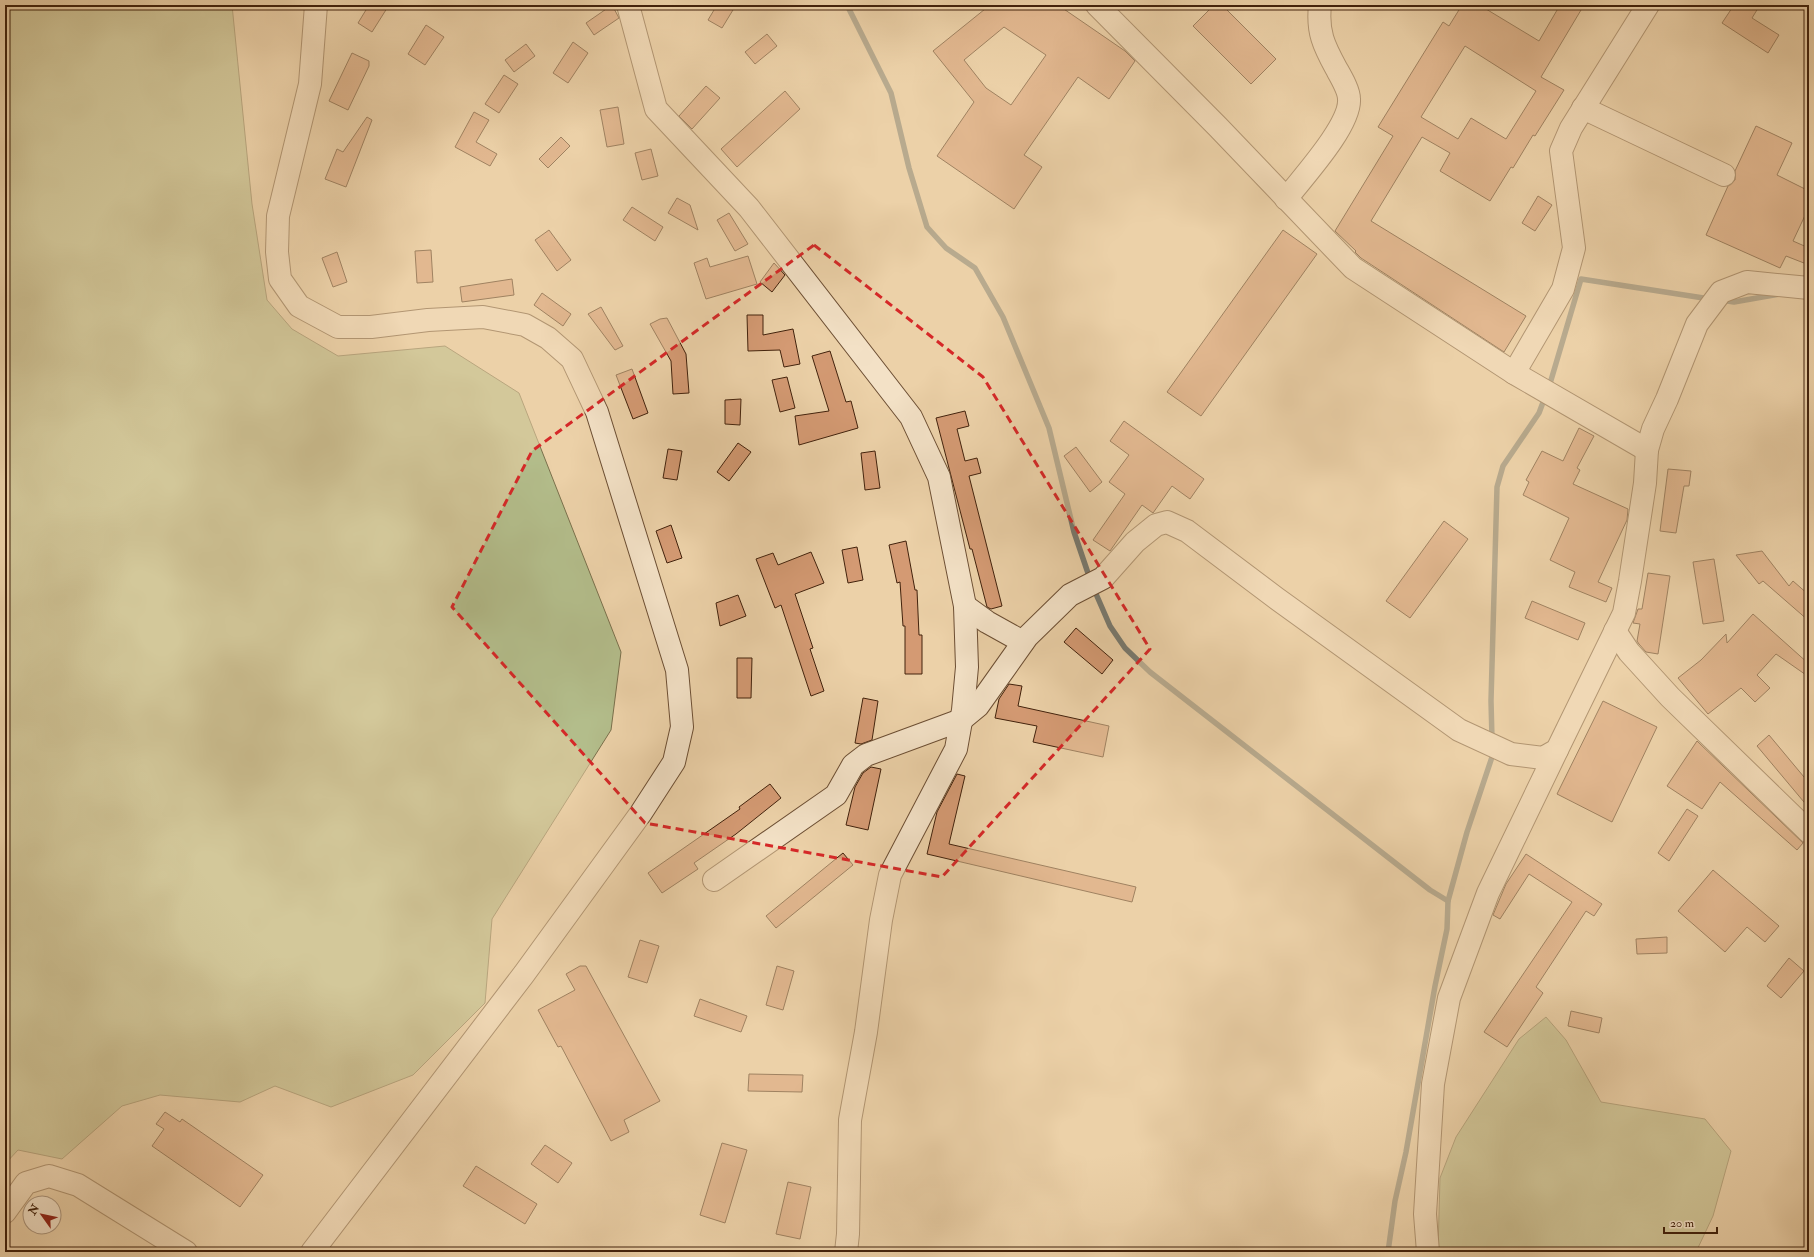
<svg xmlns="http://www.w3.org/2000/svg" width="1814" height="1257" font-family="'IM FELL Double Pica',serif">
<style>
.green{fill:#b3bd8b;stroke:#7a704c}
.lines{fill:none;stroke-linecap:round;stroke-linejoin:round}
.stream{stroke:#787a70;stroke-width:5.5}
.building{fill:#d49a73;stroke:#42220c;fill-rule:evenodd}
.minor-casing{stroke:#6c4e33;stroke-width:24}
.minor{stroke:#f3e1c6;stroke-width:22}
.marked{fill:none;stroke:#d62828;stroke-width:3;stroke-dasharray:8 5;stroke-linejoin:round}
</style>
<rect width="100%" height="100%" fill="#ecd1a8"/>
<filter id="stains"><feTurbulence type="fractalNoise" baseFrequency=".005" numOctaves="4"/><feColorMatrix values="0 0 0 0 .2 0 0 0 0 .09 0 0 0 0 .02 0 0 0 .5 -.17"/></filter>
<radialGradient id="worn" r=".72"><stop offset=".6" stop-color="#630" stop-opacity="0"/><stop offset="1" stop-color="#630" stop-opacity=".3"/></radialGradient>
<g class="green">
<path d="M5 5H232L252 204 267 300 292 329 338 356 445 346 519 393 621 652 611 730 492 919 485 1003 413 1075 331 1107 275 1086 240 1102 160 1095 122 1106 62 1159 18 1150 5 1164Z"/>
<path d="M1546 1017 1566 1040 1601 1102 1705 1119 1731 1151 1713 1216 1696 1252H1438L1440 1178 1456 1137 1519 1039Z"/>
</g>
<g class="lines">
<g class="stream">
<path d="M847 5 891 93 909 168 927 227 946 248 975 268 1003 317 1049 428 1074 532 1090 579"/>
<path d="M1721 300 1734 302 1780 294"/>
<path d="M1549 387 1581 279 1710 299"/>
<path d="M1093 587 1110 626 1125 648 1150 672 1430 890 1448 901 1447 929 1435 986 1406 1152 1395 1201 1388 1252"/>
<path d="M1492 739 1491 701 1497 487 1503 466 1539 413 1545 397"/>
<path d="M1448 901 1467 832 1492 757V750"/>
</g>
</g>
<g class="building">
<path d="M369 5H389L372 32 358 23Z"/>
<path d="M612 5 619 18 594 35 586 23Z"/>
<path d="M717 5H736L722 28 708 20Z"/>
<path d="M990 5H1058L1125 51 1135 61 1109 99 1078 77 1024 155 1042 167 1014 209 937 156 974 102 933 51ZM1004 27 1046 55 1011 105 986 88 964 60Z"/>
<path d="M1214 5H1222L1276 59 1251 84 1193 26Z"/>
<path d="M1462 5H1488L1486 9 1539 41 1560 5H1584L1541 77 1564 90 1535 136 1533 135 1513 168 1511 167 1490 201 1440 171 1450 153 1422 137 1371 221 1526 316 1504 352 1361 258 1355 252 1356 251 1335 231 1393 136 1378 127 1443 22 1449 26ZM1465 46 1536 91 1506 139 1471 118 1458 139 1421 117Z"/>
<path d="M1734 5H1760L1752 18 1779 35 1768 53 1722 23Z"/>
<path d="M426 25 444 37 425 65 408 54Z"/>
<path d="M767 34 777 46 755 64 745 52Z"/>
<path d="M573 42 588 53 568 83 553 73Z"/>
<path d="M526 44 535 56 514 72 505 60Z"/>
<path d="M352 53 369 61V66L348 110 329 101Z"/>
<path d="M504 75 518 84 499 113 485 104Z"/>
<path d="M706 86 720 98 692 129 679 116Z"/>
<path d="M785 91 800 109 737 167 721 149Z"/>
<path d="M618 107 624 144 607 147 600 110Z"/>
<path d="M474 112 489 120 476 142 497 154 490 166 455 147Z"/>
<path d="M367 117 372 120 346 187 325 179 337 149 343 152Z"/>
<path d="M1756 126 1792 143 1777 175 1809 191V207L1793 241 1809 248V265L1786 256 1780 268 1706 235 1728 186 1735 180V171Z"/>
<path d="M561 137 570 146 548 168 539 159Z"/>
<path d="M651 149 658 176 642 180 635 153Z"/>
<path d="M1538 196 1552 205 1535 231 1522 223Z"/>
<path d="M677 198 690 205 698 230 668 213Z"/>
<path d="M632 207 663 227 655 241 623 220Z"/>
<path d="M729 213 748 244 735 251 717 220Z"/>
<path d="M549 230 571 260 557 271 535 240Z"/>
<path d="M1283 230 1317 254 1201 416 1167 392Z"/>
<path d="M431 250 433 282 417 283 415 251Z"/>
<path d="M337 252 347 282 333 287 322 258Z"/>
<path d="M748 256 757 284 706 299 694 263 707 258 710 267Z"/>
<path d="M774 263 785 275 772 292 760 282Z"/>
<path d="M512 279 514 295 462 302 460 287Z"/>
<path d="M542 293 571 314 563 326 534 305Z"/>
<path d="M601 307 623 346 615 350 588 314Z"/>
<path d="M747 315H763V335L793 329 800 364 784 367 780 350 748 351Z"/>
<path d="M667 318 686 354 689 393 673 394 671 361 650 324 660 319Z"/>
<path d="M830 351 846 402 851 401 858 428 799 445 795 416 829 411 812 356Z"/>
<path d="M632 369 648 413 633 419 616 375Z"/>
<path d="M787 377 795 408 780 412 772 380Z"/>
<path d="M741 399 740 425 725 424V400Z"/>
<path d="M965 411 969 426 957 429 965 461 977 458 981 473 969 476 1002 606 991 609 987 607 972 549H970L936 418Z"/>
<path d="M1124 421 1204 479 1190 499 1172 486 1153 513 1142 505 1110 551 1093 540 1125 494 1109 482 1129 455 1110 441Z"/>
<path d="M1579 428 1594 436 1577 468 1580 470 1573 484 1628 509 1627 520 1598 582 1612 588 1606 602 1569 587 1575 572 1550 560 1569 518 1523 495 1529 482 1526 480 1542 451 1563 461Z"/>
<path d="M738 443 751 452 729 481 717 472Z"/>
<path d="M1076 447 1102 482 1090 492 1064 456Z"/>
<path d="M668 449 682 451 677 480 663 478Z"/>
<path d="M875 451 880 488 865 490 861 453Z"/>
<path d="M1668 469 1691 471 1689 486H1684L1676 533 1660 531Z"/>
<path d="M1444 521 1468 539 1410 618 1386 601Z"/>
<path d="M671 525 682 558 667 563 656 531Z"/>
<path d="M906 541 915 590H917L919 635H922V674H905V626H903L900 582 897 583 889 545Z"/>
<path d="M857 547 863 580 848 583 842 550Z"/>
<path d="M1762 551 1789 586 1793 581 1809 595V621L1763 581 1759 584 1736 555Z"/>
<path d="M811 552 824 583 795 594 813 648 810 649 824 691 811 696 781 605 775 608 756 559 773 553 778 565Z"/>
<path d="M1714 559 1724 621 1703 624 1693 562Z"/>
<path d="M1648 573 1670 576 1658 654 1646 652 1639 644 1637 641 1640 624 1633 623 1638 609H1642Z"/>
<path d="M738 595 746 616 720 626 716 603Z"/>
<path d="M1532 601 1585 623 1578 640 1525 618Z"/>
<path d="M1753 614 1809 664V677L1776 654 1757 675 1770 688 1755 702 1741 688 1708 714 1678 678 1701 660 1726 634 1727 643Z"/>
<path d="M1076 628 1113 660 1102 674 1064 642Z"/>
<path d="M737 658H752L751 698H737Z"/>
<path d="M1009 684 1022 686 1018 706 1109 726 1103 757 1033 742 1037 726 995 718 999 699Z"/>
<path d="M863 698 878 701 872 740 861 744 855 743Z"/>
<path d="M1603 701 1657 727 1612 822 1557 794Z"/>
<path d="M1769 735 1809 783V808L1757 746Z"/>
<path d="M1697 741 1803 843 1797 850 1720 782 1702 809 1667 786Z"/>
<path d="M871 767 881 769 868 830 846 825 855 787 863 773Z"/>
<path d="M957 774 965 776 949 844 1136 887 1132 902 927 854 937 812Z"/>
<path d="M770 784 781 798 736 834 694 863 698 869 662 893 648 873 740 809 739 807Z"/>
<path d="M1687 809 1698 816 1669 861 1658 853Z"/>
<path d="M843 853 853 865 776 928 766 916Z"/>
<path d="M1526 854 1602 904 1594 916 1586 911 1536 987 1543 993 1507 1047 1484 1032 1572 902 1529 874 1500 919 1493 915 1506 884Z"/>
<path d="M1713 870 1779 926 1765 942 1747 927 1725 952 1678 911Z"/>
<path d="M1667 937V953L1637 954 1636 939Z"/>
<path d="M640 940 659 946 647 983 628 977Z"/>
<path d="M1789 958 1804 971 1781 998 1767 986Z"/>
<path d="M580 966H586L660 1101 624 1120 629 1132 611 1141 561 1046 558 1047 538 1010 575 990 566 974Z"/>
<path d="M777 966 794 971 783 1010 766 1005Z"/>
<path d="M700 999 747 1016 741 1032 694 1016Z"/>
<path d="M1571 1011 1602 1018 1599 1033 1568 1026Z"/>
<path d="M749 1074 803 1075 802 1092 748 1091Z"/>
<path d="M165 1112 180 1122 182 1119 263 1175 240 1207 152 1146 164 1129 156 1124Z"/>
<path d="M722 1143 747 1150 725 1223 700 1215Z"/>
<path d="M545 1145 572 1163 558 1183 531 1164Z"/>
<path d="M476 1166 537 1204 525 1224 463 1186Z"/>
<path d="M788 1182 811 1187 800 1239 776 1234Z"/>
</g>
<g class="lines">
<g class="minor-casing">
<g id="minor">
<path d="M628 5 656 109 749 208 911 417 939 477 965 606 967 667 963 710 956 749 890 875 881 920 866 1032 850 1120 848 1234 846 1252"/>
<path d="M1097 5 1218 127 1353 268 1514 373 1647 450 1653 429 1667 399 1697 324 1721 292 1747 282 1809 288"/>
<path d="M1583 108 1724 175"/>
<path d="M1286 199C1303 177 1351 125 1349 99 1349 90 1341 77 1336 68 1324 46 1317 32 1320 5"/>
<path d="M1514 373 1563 289 1574 248 1561 151 1571 128 1648 5"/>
<path d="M965 606 987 622 1023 642"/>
<path d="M1615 631 1629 652 1670 697 1809 832"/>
<path d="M714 880 836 795 853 765 866 755 961 720 978 706 1027 637 1070 595 1103 578 1135 542 1156 525 1167 522 1187 531 1276 598 1459 730 1511 754 1543 758 1557 750 1624 613 1630 581 1645 483 1647 450"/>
<path d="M5 1212 26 1183 49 1176 78 1185 186 1252"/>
<path d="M312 1252 524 974 641 813 674 762 682 727 677 670 597 412 572 359 548 338 525 325 483 317 428 320 371 327H338L299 306 280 279 277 252 278 216 310 84 316 5"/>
<path d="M1428 1252 1425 1214 1433 1084 1449 998 1488 893 1557 750"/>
</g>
</g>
<use href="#minor" class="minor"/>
</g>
<path d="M0 0H1814V1257H0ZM814 245 983 377 1150 649 942 877 645 823 452 607 532 451Z" fill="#ecd1a8" fill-opacity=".55" fill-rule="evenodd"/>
<path class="marked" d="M814 245 983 377 1150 649 942 877 645 823 452 607 532 451Z"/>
<rect width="1814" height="1257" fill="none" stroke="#ecd1a8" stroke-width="20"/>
<rect x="6" y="6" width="1802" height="1245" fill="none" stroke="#42220c" stroke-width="2"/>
<rect x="10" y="10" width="1794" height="1237" fill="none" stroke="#42220c"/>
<g transform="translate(42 1215) rotate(303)"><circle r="19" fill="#f3e1c6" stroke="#ac957c"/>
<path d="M0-3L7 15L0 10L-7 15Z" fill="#8f2418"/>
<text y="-6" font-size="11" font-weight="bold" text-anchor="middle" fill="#42220c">N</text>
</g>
<path d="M1664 1227v6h53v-6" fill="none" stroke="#42220c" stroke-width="2"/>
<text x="1670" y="1227" font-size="12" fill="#42220c" stroke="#f3e1c6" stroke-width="3" paint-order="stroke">20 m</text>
<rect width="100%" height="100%" filter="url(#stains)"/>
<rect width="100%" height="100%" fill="url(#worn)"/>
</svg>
